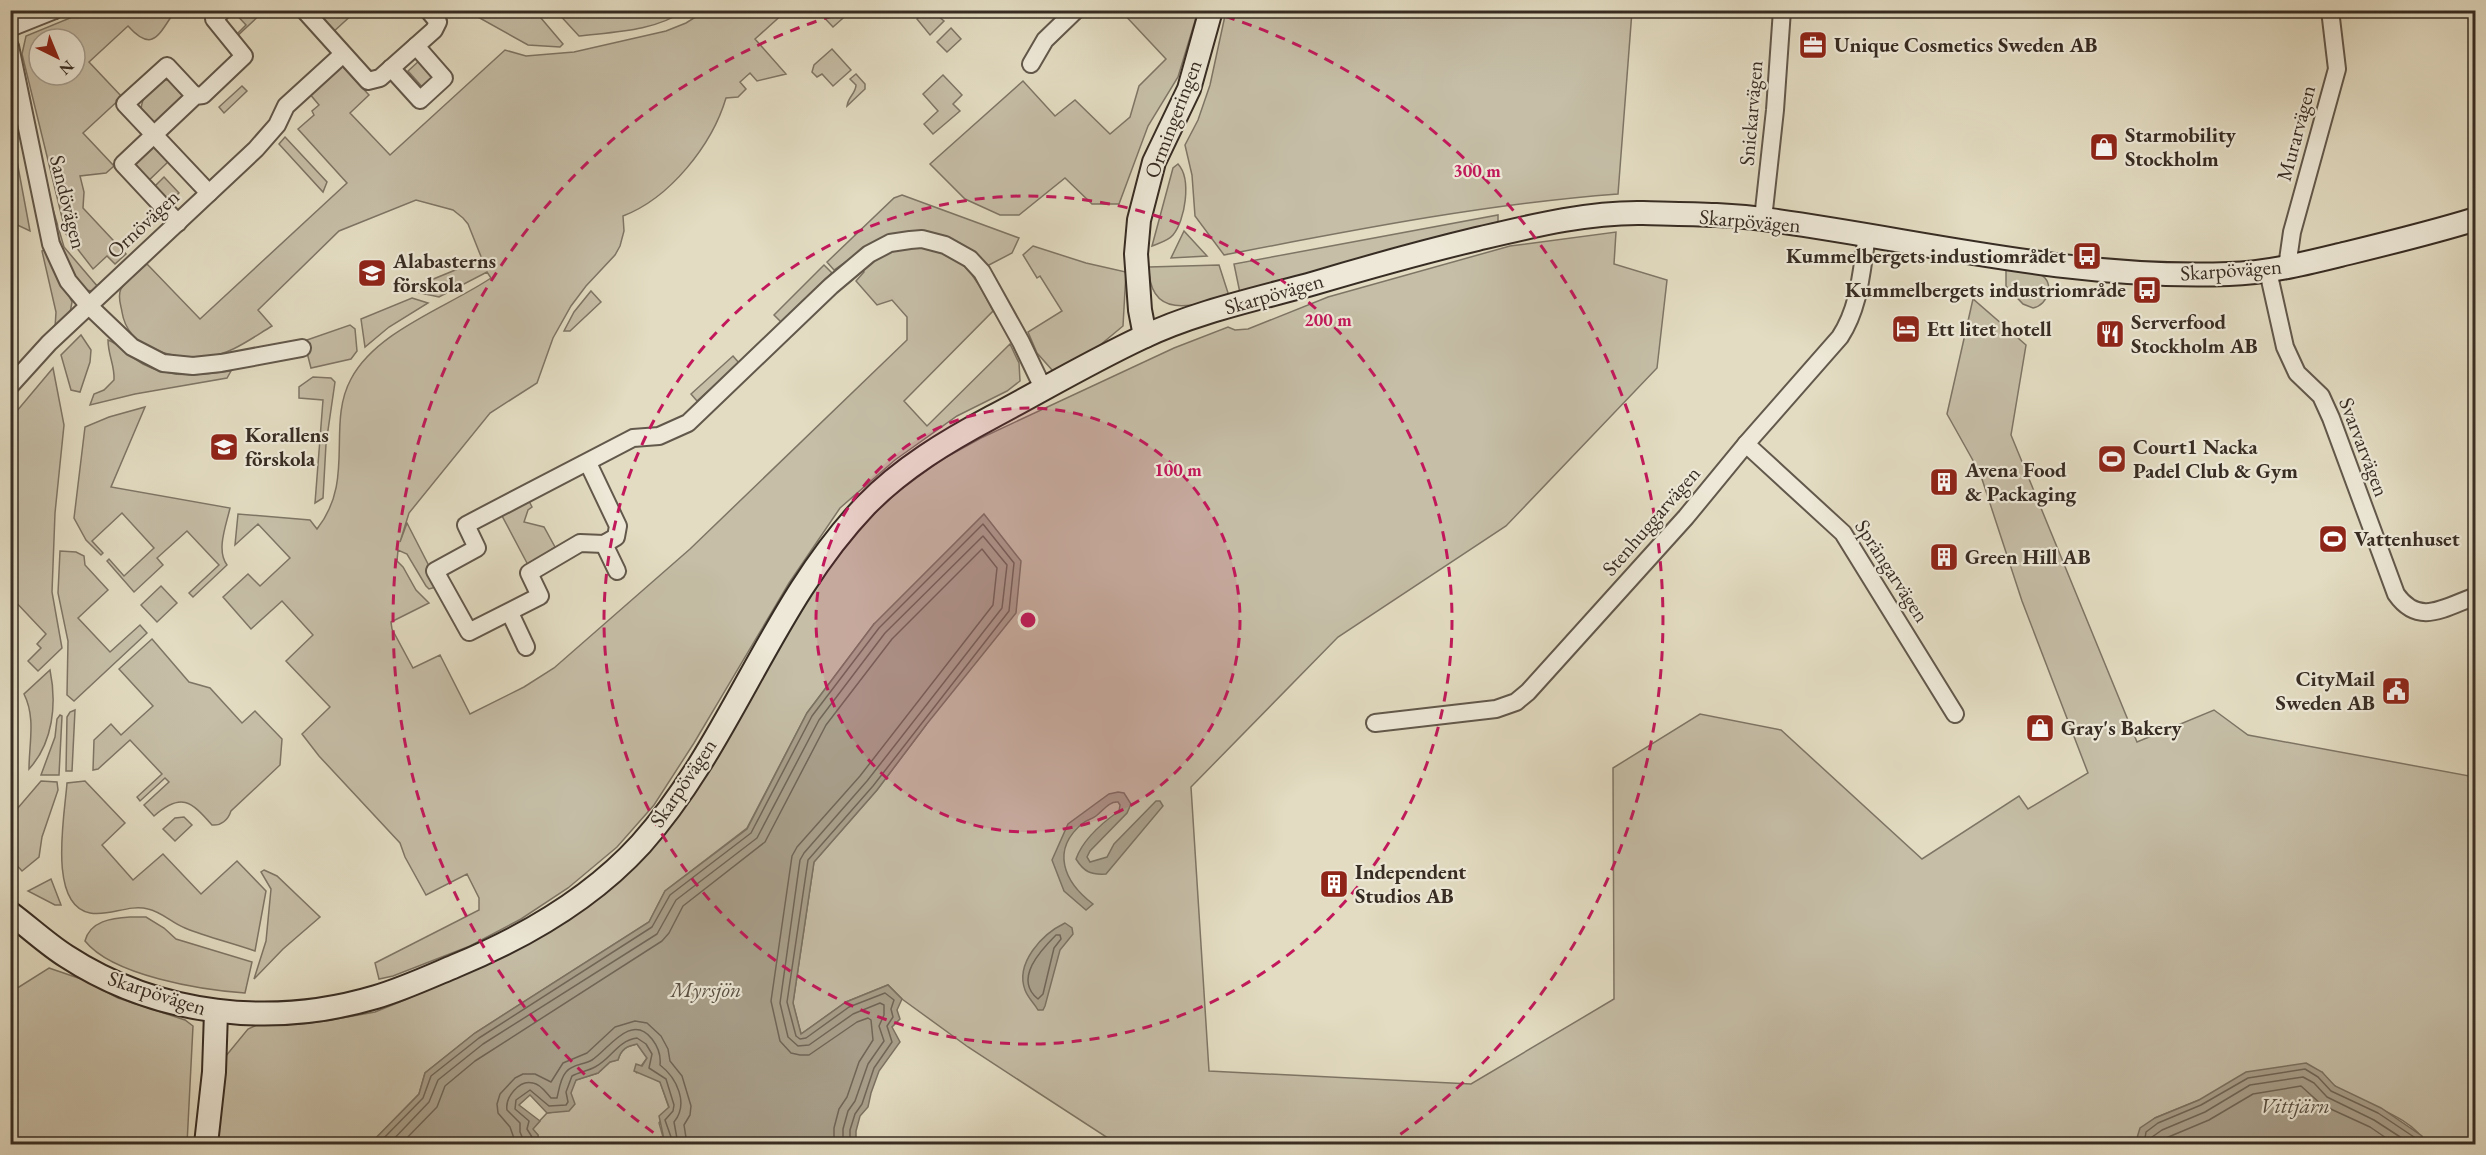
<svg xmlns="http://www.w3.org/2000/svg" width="2486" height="1155" font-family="'EB Garamond',serif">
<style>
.green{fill:#c6bea7;stroke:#7e7565;stroke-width:1.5;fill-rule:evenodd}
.water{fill:#a9a08c;stroke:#7b7262;stroke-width:1.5}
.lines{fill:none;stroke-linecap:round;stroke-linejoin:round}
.shore{stroke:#706658;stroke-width:1.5}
.street-casing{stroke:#62584b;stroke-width:20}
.secondary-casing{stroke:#372c23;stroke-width:26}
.street{stroke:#ede8d7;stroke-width:16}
.secondary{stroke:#ede8d7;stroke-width:22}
.ring{fill:none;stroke:#c2185b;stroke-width:3;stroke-dasharray:10 8}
.labels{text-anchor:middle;stroke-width:4.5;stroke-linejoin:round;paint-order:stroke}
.poi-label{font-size:21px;font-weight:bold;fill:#372c23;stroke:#ede8d7;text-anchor:start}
.street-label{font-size:21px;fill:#372c23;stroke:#ede8d7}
.water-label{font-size:22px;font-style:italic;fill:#594f42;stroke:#ede8d7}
.centre{fill:#c2185b;stroke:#ede8d7;stroke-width:3}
.ring-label{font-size:18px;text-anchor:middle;font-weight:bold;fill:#c2185b;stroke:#ede8d7;stroke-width:4.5;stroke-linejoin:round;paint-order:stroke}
</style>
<rect width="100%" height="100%" fill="#e3dcc2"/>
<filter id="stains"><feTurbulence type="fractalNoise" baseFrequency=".00333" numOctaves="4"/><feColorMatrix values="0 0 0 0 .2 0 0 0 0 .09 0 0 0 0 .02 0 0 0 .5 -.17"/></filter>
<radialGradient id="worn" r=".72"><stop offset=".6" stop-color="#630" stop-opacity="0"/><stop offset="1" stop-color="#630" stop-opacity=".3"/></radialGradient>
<g class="green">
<path d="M451 10 535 11 563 44 560 47 528 45 478 17 447 14Z"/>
<path d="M926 10 932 11 944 21 930 35 917 19Z"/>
<path d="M87 11H175C159 34 153 54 128 26L89 62 122 97 83 133 114 166 106 173 80 176 84 192 83 208 126 254 115 264 107 256 93 269 66 234 22 54 26 36ZM39 39H75V75H39Z"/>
<path d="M230 11H264L234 39 221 18ZM233 11 246 25 237 34 224 20Z"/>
<path d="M311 11H356L331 34Z"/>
<path d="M556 11H683C656 31 612 32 579 36Z"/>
<path d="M705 11H786L755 39 786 74 757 81 750 73 740 82 746 89 738 97 726 98C712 145 670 198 623 216L624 231 620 246 615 255 586 286 571 306 553 338 537 383 490 413 409 513 400 542 407 523 429 566 427 567 436 587 429 589 426 586 407 554 398 550 397 561 403 567 416 590 429 603 391 622 392 629 413 668 440 655 470 714 524 687 554 668 690 549 907 340V317L892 300 877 305 856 281 864 272 862 269C890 243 937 239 965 267 978 280 985 296 993 311L904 401 927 426 1010 344 1019 363 1020 381 1007 391 957 416 895 460 840 508 789 583 694 743 654 805 617 847 568 888 521 919 470 946 393 976 379 979 375 963 479 910V898L467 874 426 895 405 857 400 843 319 756 302 734 330 707 286 661 313 635 282 601 251 629 223 597 248 574 260 586 290 558 258 524 235 545 238 514 310 520 317 529C356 480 326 425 351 379 376 331 448 307 491 278L487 272 439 297 416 292 414 287 482 259 468 224 463 218 453 210 416 200 339 231 258 310 272 326C252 338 230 355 206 357 173 359 128 350 122 312 121 305 117 296 121 289 126 280 139 271 147 264L200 319 347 183 298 129 314 115 312 111 319 105 309 93 339 67H343L369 95 350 113 390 155 505 50 526 56 574 52 666 31 686 23Z"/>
<path d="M818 11H851L833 27Z"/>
<path d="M1121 11H1198L1178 77 1148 126 1119 204H1092L1065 178 1019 215H1000L965 199 930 164 1023 81 1055 116 1075 100 1110 134 1130 117 1139 86 1166 59Z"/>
<path d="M1226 11H1632L1618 194C1485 204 1354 230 1224 255L1195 216 1192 175 1185 145 1198 120 1210 85Z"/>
<path d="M951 28 961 39 947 52 937 42Z"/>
<path d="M832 49 851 70 833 86 822 74 817 77 812 72 814 65Z"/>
<path d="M420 60 437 78 424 89 408 71Z"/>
<path d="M856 74 865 84V89L847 106C848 97 856 93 856 85L850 79Z"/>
<path d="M943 75 962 95 953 104 960 111 933 134 924 124 938 111 923 94Z"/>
<path d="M161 80H172L184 92 183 98 156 127 141 115C140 97 148 92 161 80Z"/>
<path d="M242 86 247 91 224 113 219 107Z"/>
<path d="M11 129 30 231 11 222Z"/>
<path d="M285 137 327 182 323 192 279 144Z"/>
<path d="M156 146 170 160 145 184 132 164 149 148Z"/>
<path d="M1178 164C1192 179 1185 221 1173 235 1168 241 1159 243 1152 246L1173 168Z"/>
<path d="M164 177 179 193 166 205 152 189Z"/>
<path d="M902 195 1019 238 1012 253 987 266 961 244 947 238 864 249 834 270 827 262 894 198Z"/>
<path d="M50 199 64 247 98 287 93 291 84 290 80 286 60 250Z"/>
<path d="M1498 215V224L1240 293 1234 264Z"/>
<path d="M1184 231 1207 256 1171 258Z"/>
<path d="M1616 232 1614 264 1667 280 1657 368 1506 526 1338 637 1191 787 1209 1071 1471 1084 1614 999 1613 768 1700 714 1781 730 1922 859 2019 796 2028 809 2088 773 2022 601 1980 473 1947 414 1973 299 2026 345 2011 435 2137 742 2214 710 2248 735 2475 777V1144H2425C2416 1117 2357 1102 2335 1086 2330 1083 2326 1077 2322 1072L2199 1100 2155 1118 2136 1140 2140 1144H1117L968 1047 902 999 888 985 846 1002 801 1034 793 1003 814 862 877 790 926 725 874 624 807 713 747 828 665 891 649 922 475 1033 425 1073 419 1094 370 1144H218L225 1057 248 1029 259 1024H301L325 1021 375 1012 407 999 517 948 606 893 640 861 751 697 811 594 834 561 870 518 895 494 941 460 981 438 1174 348 1228 327 1235 330 1248 329 1328 297 1510 246Z"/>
<path d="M1033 246 1086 263 1126 272 1123 326 1094 350 1053 371 1037 353 1028 332 1062 311 1040 276 1037 278 1023 255Z"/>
<path d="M46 249 72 302 70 313 55 328 56 312 42 251Z"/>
<path d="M824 265 832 273 781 322 774 315Z"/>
<path d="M1219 265 1229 296C1195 306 1149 321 1149 267Z"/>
<path d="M2006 269C2015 270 2032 269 2040 274 2056 283 2048 305 2033 308L2023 304 2006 286Z"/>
<path d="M591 291 601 302 570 331H564L574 312Z"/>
<path d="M412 298 428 303 389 327 365 347 361 319Z"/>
<path d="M350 325 355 329 357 351 351 359 311 368 304 341Z"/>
<path d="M81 335 91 350 90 362 80 392 71 390 61 355Z"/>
<path d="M108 340C121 345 130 357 143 364 171 379 201 375 231 371L227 378 135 394 90 405 94 394 104 390 114 380C115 366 108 355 108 340Z"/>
<path d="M733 356 739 363 697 401 691 394Z"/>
<path d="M53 368 64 425 55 513 52 592 62 648 38 671 28 661 41 648 37 644 46 634 11 597V418Z"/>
<path d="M313 377 331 378 335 382 326 444 323 498 315 503 323 400 299 398V387Z"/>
<path d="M145 407 111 487 230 508C226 526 216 550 227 565L193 597 189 593 219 565 187 531 157 558 163 565 134 592 107 561 109 559 124 576 154 548 122 513 92 541 103 553 101 555 86 540 74 518 85 427 109 417Z"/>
<path d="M528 499 532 507 528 510 524 522 544 527 555 547 528 565 500 512Z"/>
<path d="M60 551 76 552 84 556 85 565 108 590 78 618 110 652 140 625 147 633 74 701 67 695 68 641 58 593Z"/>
<path d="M161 586 177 603 157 622 141 605Z"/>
<path d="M152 639 189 682 210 688 242 723 255 711 282 739 280 765 231 811C228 820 221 826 212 825 191 801 181 792 154 816L144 805 169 782 165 778 140 801 137 797 162 774 130 740 98 769 93 770 94 740 111 724 121 735 153 706 119 669Z"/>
<path d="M50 670C57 704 53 743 29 769 29 743 36 718 24 694Z"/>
<path d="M75 710 72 771H66L67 717 70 712Z"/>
<path d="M60 715 62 716 59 775H41L55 737 57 719Z"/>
<path d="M41 781 57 782 58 790 42 837 39 857 22 871 11 859V816Z"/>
<path d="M85 781 125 823 102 845 133 880 163 854 201 894 237 861 266 891 255 951C232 943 207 937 185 928 172 923 162 912 148 909 128 904 109 917 90 913 47 905 65 813 67 783Z"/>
<path d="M184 817 192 825 175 841 163 829 175 818Z"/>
<path d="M264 870 277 876 320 917 283 949 254 979 266 941 271 889 261 872Z"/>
<path d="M51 879 61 905H55L28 891Z"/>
<path d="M130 917H146L164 928 176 939 252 962 245 993C202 990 113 976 85 941 90 921 112 918 130 917Z"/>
<path d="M49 968 84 980 118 998 185 1020 193 1026 187 1144H11V992Z"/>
<path d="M637 1044 647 1058 636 1073 640 1071 660 1082 669 1108 659 1123 665 1144H539L538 1135 532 1129 547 1113 560 1111 576 1080 598 1073 610 1062 618 1060C621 1049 627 1046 637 1044Z"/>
</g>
<g class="water">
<path d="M984 514 1021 561 1016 613 926 725 877 790 814 862 793 1003 801 1034 846 1002 888 985 902 999 897 1010 900 1019 892 1027 900 1042 879 1071 871 1093 868 1107 860 1116 856 1131V1144H665L659 1116 669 1107 660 1082 634 1071 636 1064 642 1066 647 1058 637 1044C627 1046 621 1049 618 1060L610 1062 598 1073 576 1080 571 1093 575 1104 569 1111 547 1113 530 1095 519 1105 540 1121 533 1129 538 1135 539 1144H370L419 1094 425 1073 475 1033 649 922 665 891 747 829 807 713 874 624Z"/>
<path d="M1118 792 1124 793 1131 804 1127 813 1090 851 1087 857 1090 862 1107 857 1114 844 1156 801H1160L1163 806 1106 874C1091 875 1084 872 1076 859 1083 839 1102 823 1119 811L1120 805 1118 802C1109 801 1103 811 1096 816 1092 819 1087 820 1083 823 1050 850 1064 882 1093 904L1086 910 1064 891 1052 860 1068 824 1109 794Z"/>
<path d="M1065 923 1072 928 1073 934 1060 950 1045 1006 1043 1010H1038C1034 1003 1028 998 1025 990 1015 963 1042 934 1065 923Z"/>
<path d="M2306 1063 2322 1072 2335 1086 2381 1108 2422 1136 2425 1144H2140L2136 1141 2140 1128 2155 1118 2199 1100 2246 1072Z"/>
</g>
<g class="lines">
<g class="shore">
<path d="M1056 935H1060L1061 939 1054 948 1043 994 1038 999C1013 979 1041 950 1056 935Z"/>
<path d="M378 1144 423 1098 431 1076 479 1038 652 927 670 895 751 833 812 716 879 628 983 524 1014 563 1009 611 873 786 808 860 787 1002 796 1036 800 1039 806 1038 849 1007 885 993 894 1000 891 1009 893 1017 887 1026 892 1042 874 1068 862 1104 855 1114 850 1130V1144"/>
<path d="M389 1144 429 1102 438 1080 483 1044 657 934 676 900 757 838 819 720 885 633 983 536 1007 565 1002 608 867 781 804 853 800 860 780 1003 788 1037 798 1046 809 1045 853 1014 880 1003 884 1005V1015L879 1026 884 1041 868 1064 855 1101 848 1111 843 1129V1144"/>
<path d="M401 1144 437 1107 445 1086 475 1061 662 941 669 933 683 906 765 842 826 725 892 639 982 549 997 568 993 605 860 776 797 847 792 856 771 1001 780 1041 791 1053 800 1055H809L857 1022 868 1018 871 1020 873 1040 859 1062 847 1097 839 1109 834 1128V1144"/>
<path d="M516 1144 510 1127 498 1113 497 1104 500 1094 515 1078 523 1074H535L551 1082 563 1063 587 1053 615 1027 635 1021 647 1023 661 1036 668 1049 670 1061 682 1076 691 1106 690 1115 684 1125 687 1144"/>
<path d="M525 1144 520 1132V1123L507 1110C505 1098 519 1079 533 1083 541 1084 546 1093 551 1098H557C559 1090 560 1079 566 1072 572 1064 584 1065 592 1060 608 1050 631 1012 652 1039 659 1048 661 1056 660 1065 677 1078 689 1104 674 1122L678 1144"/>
<path d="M533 1144 532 1137 527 1129 529 1121 515 1109 516 1100 530 1090 549 1106 566 1105 568 1102 566 1092 572 1076C579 1072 588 1071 595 1067 612 1058 617 1041 637 1038L646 1044 652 1054 649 1068 666 1079 674 1105 673 1111 665 1120 671 1137 670 1144"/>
<path d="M2144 1144 2146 1132 2158 1123 2201 1105 2248 1078 2305 1069 2318 1077 2331 1091 2378 1113 2417 1139 2419 1144"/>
<path d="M2151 1144 2152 1137 2162 1130 2205 1112 2250 1085 2303 1077 2314 1083 2327 1097 2374 1120 2411 1144"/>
<path d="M2161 1144 2166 1138 2209 1120 2253 1094 2301 1086 2322 1105 2370 1127 2395 1144"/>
</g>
<g class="street-casing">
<g id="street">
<path d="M304 10 368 81 380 78 434 30 438 22 428 10"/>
<path d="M10 28 55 10"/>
<path d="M10 46 51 244 68 281 89 306 132 347 163 363 193 366 221 363 302 348"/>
<path d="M1031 64 1045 40 1076 10"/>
<path d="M391 68 420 100 444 78 416 46"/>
<path d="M195 96 167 66 125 104 209 193"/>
<path d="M1763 219 1775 110 1782 10"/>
<path d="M178 223 123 164 195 96 203 95 244 56 214 19 223 10"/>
<path d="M2287 267 2292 232 2337 69 2330 10"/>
<path d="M2268 271 2285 347 2297 373 2321 396 2331 418 2396 594C2419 627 2445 607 2476 596"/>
<path d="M10 386 49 343 256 149 277 125 286 106 343 54"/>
<path d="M1746 444 1843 533 1955 714"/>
<path d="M588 463 618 526 616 537 604 544 580 543 529 573 540 596 469 632 435 571 477 548 466 525 633 438 659 436 688 423 831 286 869 254 890 243 910 240 922 239 945 245 970 259 982 272 1021 342 1044 390"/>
<path d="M604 544 617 571"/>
<path d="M510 613 526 647"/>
<path d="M1375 723 1496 709 1516 702 1528 692 1686 517 1746 444 1840 337C1860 306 1861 272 1867 236"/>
</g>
</g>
<g class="secondary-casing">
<g id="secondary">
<path d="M1145 336 1140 310 1136 254 1139 220 1154 162 1189 89 1211 10"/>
<path d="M10 913C29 927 47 944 66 956 158 1016 272 1028 376 997 403 989 429 977 455 966 523 938 591 899 641 844 732 742 771 604 866 505 902 468 947 441 992 417 1041 391 1090 362 1141 338 1195 312 1257 299 1315 283 1369 267 1423 252 1477 239 1532 226 1588 212 1643 213 1685 214 1729 214 1770 220 1923 241 2074 280 2229 274 2267 273 2303 264 2340 255 2385 244 2431 233 2476 219"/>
<path d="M206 1144 214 1072 216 1012"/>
</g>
</g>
<use href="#street" class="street"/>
<use href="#secondary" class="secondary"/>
</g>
<circle cx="1028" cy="620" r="212" fill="#c2185b" fill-opacity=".12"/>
<g class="ring">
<circle cx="1028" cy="620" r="212"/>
<circle cx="1028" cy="620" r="424"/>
<path d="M668 1143A635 635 0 0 1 848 11M1208 11A635 635 0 0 1 1388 1143"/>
</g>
<defs>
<g id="office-square" transform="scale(1.5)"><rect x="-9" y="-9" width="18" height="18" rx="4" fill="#8f2418" stroke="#ede8d7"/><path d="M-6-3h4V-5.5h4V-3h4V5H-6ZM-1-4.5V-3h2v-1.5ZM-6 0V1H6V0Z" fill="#fff"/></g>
<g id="shop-square" transform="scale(1.5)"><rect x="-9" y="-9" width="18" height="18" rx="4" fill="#8f2418" stroke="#ede8d7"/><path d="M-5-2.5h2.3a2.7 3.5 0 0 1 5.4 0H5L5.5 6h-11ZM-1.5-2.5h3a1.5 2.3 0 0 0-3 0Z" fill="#fff"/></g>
<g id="bus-square" transform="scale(1.5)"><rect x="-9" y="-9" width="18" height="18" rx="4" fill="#8f2418" stroke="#ede8d7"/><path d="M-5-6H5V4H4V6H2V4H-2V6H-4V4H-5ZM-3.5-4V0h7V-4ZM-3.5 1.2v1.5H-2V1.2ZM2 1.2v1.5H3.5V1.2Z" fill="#fff"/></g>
<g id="school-square" transform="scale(1.5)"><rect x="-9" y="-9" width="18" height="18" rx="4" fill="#8f2418" stroke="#ede8d7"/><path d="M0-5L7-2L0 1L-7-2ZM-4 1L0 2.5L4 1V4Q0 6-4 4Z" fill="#fff"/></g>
<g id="hotel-square" transform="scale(1.5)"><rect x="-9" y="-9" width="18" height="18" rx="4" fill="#8f2418" stroke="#ede8d7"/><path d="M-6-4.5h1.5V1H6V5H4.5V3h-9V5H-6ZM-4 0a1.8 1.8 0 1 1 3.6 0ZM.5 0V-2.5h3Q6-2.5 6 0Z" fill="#fff"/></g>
<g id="restaurant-square" transform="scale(1.5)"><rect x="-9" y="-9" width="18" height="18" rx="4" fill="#8f2418" stroke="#ede8d7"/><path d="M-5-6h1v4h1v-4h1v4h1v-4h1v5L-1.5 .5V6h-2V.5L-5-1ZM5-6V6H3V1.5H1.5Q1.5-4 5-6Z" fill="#fff"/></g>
<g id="stadium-square" transform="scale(1.5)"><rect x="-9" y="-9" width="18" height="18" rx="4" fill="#8f2418" stroke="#ede8d7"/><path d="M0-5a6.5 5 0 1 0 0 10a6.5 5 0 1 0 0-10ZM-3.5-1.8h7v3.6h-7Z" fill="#fff"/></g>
<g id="building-square" transform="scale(1.5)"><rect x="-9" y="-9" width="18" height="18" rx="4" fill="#8f2418" stroke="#ede8d7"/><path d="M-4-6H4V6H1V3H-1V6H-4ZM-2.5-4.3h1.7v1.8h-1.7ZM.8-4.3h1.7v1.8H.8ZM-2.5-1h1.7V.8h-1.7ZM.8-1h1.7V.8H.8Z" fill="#fff"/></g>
<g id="civic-square" transform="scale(1.5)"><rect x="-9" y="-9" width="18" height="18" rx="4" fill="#8f2418" stroke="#ede8d7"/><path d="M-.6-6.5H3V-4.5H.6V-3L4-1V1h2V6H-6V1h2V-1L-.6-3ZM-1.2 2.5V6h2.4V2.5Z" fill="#fff"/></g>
</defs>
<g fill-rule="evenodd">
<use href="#office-square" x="1813" y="45"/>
<use href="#shop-square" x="2104" y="147"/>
<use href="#bus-square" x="2087" y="256"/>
<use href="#school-square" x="372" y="273"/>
<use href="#bus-square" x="2147" y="290"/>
<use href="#hotel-square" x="1906" y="329"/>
<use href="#restaurant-square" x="2110" y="334"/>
<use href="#school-square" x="224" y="447"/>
<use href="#stadium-square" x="2112" y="459"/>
<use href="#building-square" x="1944" y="482"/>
<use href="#stadium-square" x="2333" y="539"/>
<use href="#building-square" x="1944" y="557"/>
<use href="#civic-square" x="2396" y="691"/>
<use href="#shop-square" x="2040" y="728"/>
<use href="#building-square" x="1334" y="884"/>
</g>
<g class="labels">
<g class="poi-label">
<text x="1834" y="52">Unique Cosmetics Sweden AB</text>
<text x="2125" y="142">Starmobility<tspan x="2125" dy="24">Stockholm</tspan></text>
<text x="2066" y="263" text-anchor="end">Kummelbergets industiområdet</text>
<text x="393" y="268">Alabasterns<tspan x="393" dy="24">förskola</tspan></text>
<text x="2126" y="297" text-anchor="end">Kummelbergets industriområde</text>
<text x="2131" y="329">Serverfood<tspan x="2131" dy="24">Stockholm AB</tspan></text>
<text x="1927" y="336">Ett litet hotell</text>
<text x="245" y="442">Korallens<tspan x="245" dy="24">förskola</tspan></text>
<text x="2133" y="454">Court1 Nacka<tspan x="2133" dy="24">Padel Club &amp; Gym</tspan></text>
<text x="1965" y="477">Avena Food<tspan x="1965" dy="24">&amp; Packaging</tspan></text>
<text x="2354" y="546">Vattenhuset</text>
<text x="1965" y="564">Green Hill AB</text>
<text x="2375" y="686" text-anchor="end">CityMail<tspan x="2375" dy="24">Sweden AB</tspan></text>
<text x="2061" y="735">Gray's Bakery</text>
<text x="1355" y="879">Independent<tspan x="1355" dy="24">Studios AB</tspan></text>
</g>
<g class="street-label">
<text transform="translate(1751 113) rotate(-85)" y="7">Snickarvägen</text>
<text transform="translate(1173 119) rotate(-69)" y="7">Ormingeringen</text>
<text transform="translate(2296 133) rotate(-75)" y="7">Murarvägen</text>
<text transform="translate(68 202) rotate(76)" y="7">Sandövägen</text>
<text transform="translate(1750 221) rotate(5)" y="7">Skarpövägen</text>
<text transform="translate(143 224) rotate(-43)" y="7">Ornövägen</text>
<text transform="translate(2231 270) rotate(-4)" y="7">Skarpövägen</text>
<text transform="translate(1274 294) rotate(-16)" y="7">Skarpövägen</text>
<text transform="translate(2364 447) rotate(69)" y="7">Svarvarvägen</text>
<text transform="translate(1651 521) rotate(-49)" y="7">Stenhuggarvägen</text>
<text transform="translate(1892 571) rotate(57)" y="7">Sprängarvägen</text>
<text transform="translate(683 783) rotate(-56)" y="7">Skarpövägen</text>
<text transform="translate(157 993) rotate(18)" y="7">Skarpövägen</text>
</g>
<g class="water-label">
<text x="706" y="997">Myrsjön</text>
<text x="2295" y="1113">Vittjärn</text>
</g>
</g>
<circle cx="1028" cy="620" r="9" class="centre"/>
<g class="ring-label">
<text x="1477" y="177">300 m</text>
<text x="1328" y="326">200 m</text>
<text x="1178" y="476">100 m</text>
</g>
<rect width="2486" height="1155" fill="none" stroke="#e3dcc2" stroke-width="36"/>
<rect x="12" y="12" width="2462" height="1131" fill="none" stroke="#372c23" stroke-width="3"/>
<rect x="18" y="18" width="2450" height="1119" fill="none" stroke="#372c23" stroke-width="1.5"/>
<g transform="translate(57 57) rotate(137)"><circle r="28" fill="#ede8d7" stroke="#a49d8f" stroke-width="1.5"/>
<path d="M0-4.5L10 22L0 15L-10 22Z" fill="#8f2418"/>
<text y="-9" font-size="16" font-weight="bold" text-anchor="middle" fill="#372c23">N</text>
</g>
<rect width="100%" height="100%" filter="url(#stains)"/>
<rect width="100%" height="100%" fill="url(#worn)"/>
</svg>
